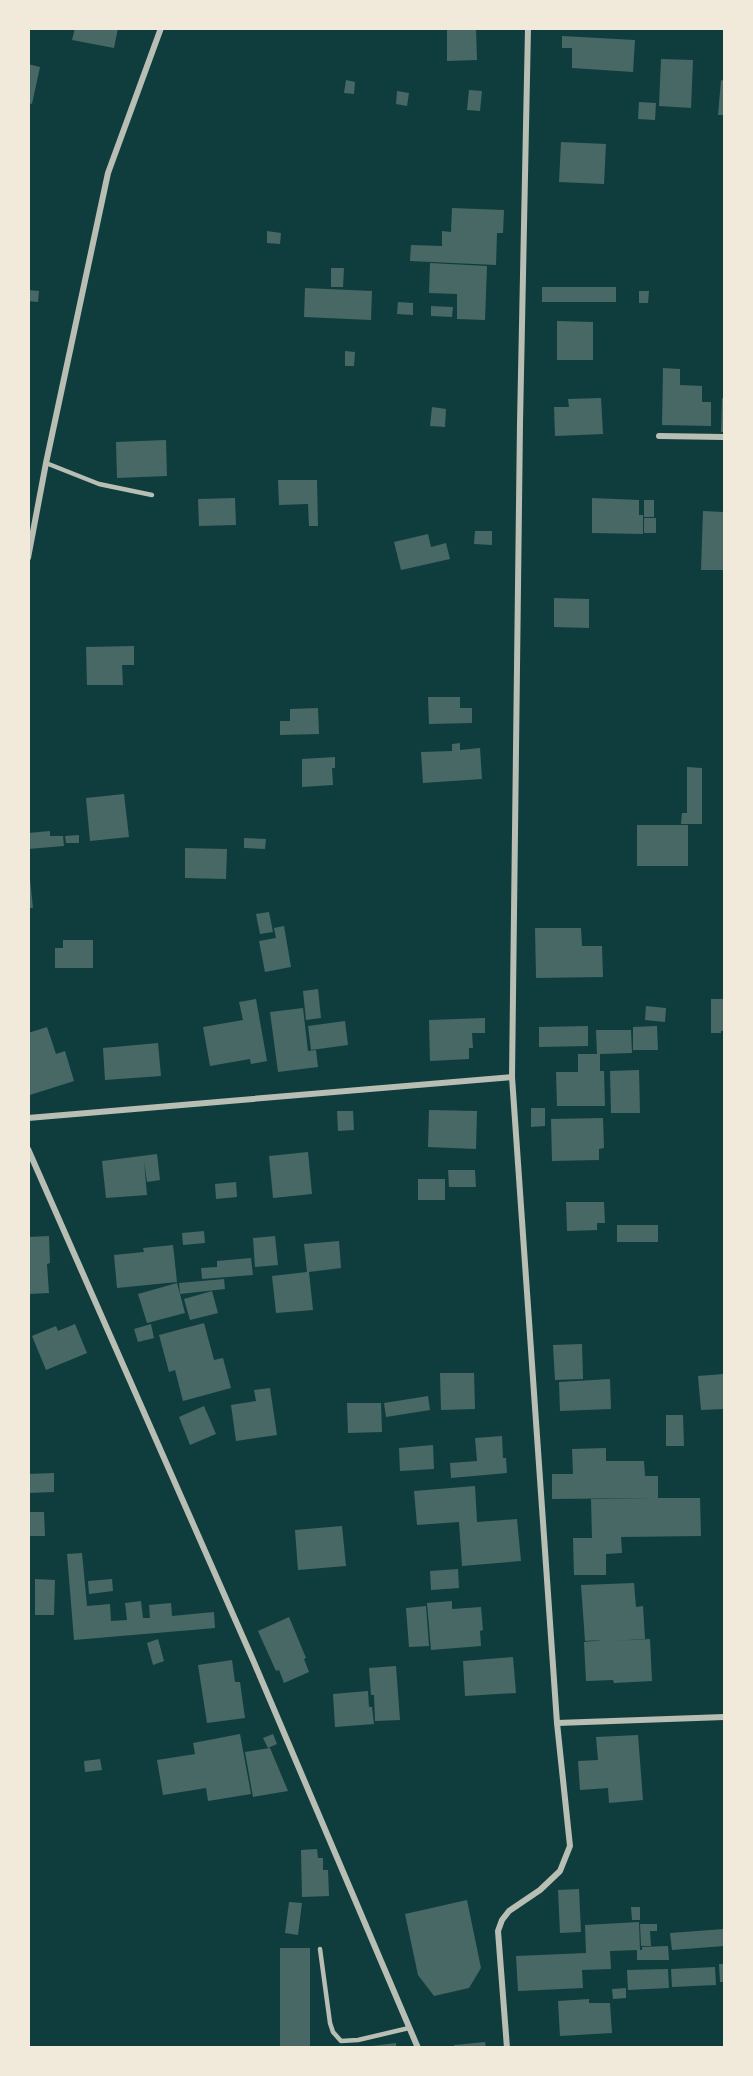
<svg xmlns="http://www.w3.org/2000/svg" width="753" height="2076" font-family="Montserrat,sans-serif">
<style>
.building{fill:#486865}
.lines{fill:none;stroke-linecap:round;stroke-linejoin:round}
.service{stroke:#b8beb3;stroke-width:4.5}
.minor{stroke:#b8beb3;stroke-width:6}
</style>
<rect width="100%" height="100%" fill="#0f3d3e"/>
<g class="building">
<path d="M75 28H118L114 48 72 40Z"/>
<path d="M447 28H476L477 60 447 61Z"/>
<path d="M562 36 635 40 633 72 572 68V48H562Z"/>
<path d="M661 59 693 60 691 108 659 106Z"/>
<path d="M28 64 40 67 32 104 28 103Z"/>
<path d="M346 80 355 82 354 94 344 93Z"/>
<path d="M721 80 724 81V115H718Z"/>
<path d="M469 90 482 91 480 111 467 110Z"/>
<path d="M397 91 409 93 407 106 396 104Z"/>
<path d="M639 102 656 103 655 120 638 119Z"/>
<path d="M561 142 606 144 604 184 559 182Z"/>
<path d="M452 208 504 210 503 233H497L496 265 410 261 411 245 442 246V231L451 232Z"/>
<path d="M267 231 281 233 280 244 267 243Z"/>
<path d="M430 263 487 266 485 320 457 319V294L429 293Z"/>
<path d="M331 268H344L343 287H331Z"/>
<rect x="542" y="287" width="74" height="15"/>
<path d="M305 288 372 291 371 320 304 317Z"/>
<path d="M28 290 39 291 38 302 28 301Z"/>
<path d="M639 291H649L648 303H639Z"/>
<path d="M398 302 413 303V315L397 314Z"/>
<path d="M431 306 453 307 452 317 431 316Z"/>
<path d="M557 321 593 322V360H557Z"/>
<path d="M345 351 355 352 354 366H345Z"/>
<path d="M663 368 680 369V385L702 386V402H711V426L662 425Z"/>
<path d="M601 398 603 434 555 436 554 407H569L568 399Z"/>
<path d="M722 398H724V432H721Z"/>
<path d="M432 407 446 409 445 427 430 426Z"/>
<path d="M166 440 167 476 117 478 116 442Z"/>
<path d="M278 480H317L318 526H309L308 504 279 505Z"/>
<path d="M235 498 236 525 199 526 198 499Z"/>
<path d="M592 498 639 500V515H643V534L592 533Z"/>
<rect x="644" y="500" width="10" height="17"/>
<path d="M703 511 724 512V570H701Z"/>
<rect x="644" y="518" width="12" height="15"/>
<path d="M475 531H492V545L474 544Z"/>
<path d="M428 534 431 547 446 543 450 559 401 570 394 542Z"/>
<path d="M554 598 589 599V628L554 627Z"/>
<path d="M134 646V665H122L123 685H87L86 647Z"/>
<path d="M428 697H460V708H472V723L429 724Z"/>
<path d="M318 708 319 734 280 735V721H290V709Z"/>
<path d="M460 743V750L480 748 482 779 423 783 421 752 452 751V744Z"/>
<path d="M335 757V768H332L333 785 302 787V759Z"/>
<path d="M687 767 702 768V824H681L682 813H687Z"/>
<path d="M124 794 129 837 90 841 86 798Z"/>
<rect x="637" y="825" width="51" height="41"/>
<path d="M50 831V836H63L64 846 28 849V833Z"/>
<path d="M79 835V843H66L65 836Z"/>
<path d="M244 838 266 839 265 849 244 848Z"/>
<path d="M185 848 227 849 226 879 185 878Z"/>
<path d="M28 879H30L33 908H28Z"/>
<path d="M269 912 273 932 260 934 256 914Z"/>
<path d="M284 926 291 967 265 972 259 941 276 938 274 928Z"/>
<path d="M535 928H581L582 946H602L603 977 536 978Z"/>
<path d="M63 940H93V968H55V948H63Z"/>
<path d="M318 989 321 1018 306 1020 303 991Z"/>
<path d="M256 999 267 1061 251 1064 250 1059 210 1066 203 1027 243 1020 239 1002Z"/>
<path d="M711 999H724V1031H721V1033H711Z"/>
<path d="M646 1006 666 1008 665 1022 645 1020Z"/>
<path d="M303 1008 308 1051 316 1050 318 1067 278 1072 270 1012Z"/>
<path d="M485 1018V1033H472L473 1048H469V1059L430 1061 429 1020Z"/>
<path d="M345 1021 348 1045 311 1050 308 1026Z"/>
<path d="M588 1026V1046L539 1047V1027Z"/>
<path d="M657 1026 658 1050H633V1027Z"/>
<path d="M47 1027 56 1054 65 1051 74 1081 30 1095 28 1089V1033Z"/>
<path d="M596 1030H631L632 1053 600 1054V1071H604L605 1106H557L556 1072H578V1054H597Z"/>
<path d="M158 1043 161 1076 105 1080 103 1048Z"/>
<path d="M639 1070 640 1113H611L610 1071Z"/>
<path d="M531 1108H545V1126L531 1127Z"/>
<path d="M429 1110 477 1111 476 1149 428 1147Z"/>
<path d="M337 1111H353L354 1130 338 1131Z"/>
<path d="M603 1118 604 1148 599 1149V1160L552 1161 551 1119Z"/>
<path d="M308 1152 312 1194 273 1198 269 1156Z"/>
<path d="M157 1154 160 1180 147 1182 144 1161 147 1195 106 1198 102 1161Z"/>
<path d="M448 1170H475L476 1187H449Z"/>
<rect x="418" y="1179" width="27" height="21"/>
<path d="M236 1182 237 1197 216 1199 215 1184Z"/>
<path d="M566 1202H604L605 1223H597V1230L567 1231Z"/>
<rect x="617" y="1225" width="41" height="17"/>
<path d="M204 1231 205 1243 183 1245 182 1233Z"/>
<path d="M49 1236 50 1263 47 1264 49 1293 28 1294V1237Z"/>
<path d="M275 1236 278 1265 255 1267 253 1238Z"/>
<path d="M339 1241 341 1268 309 1272 313 1310 276 1313 272 1276 307 1272 304 1244Z"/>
<path d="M173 1245 177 1282 117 1288 114 1255 144 1252 143 1248Z"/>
<path d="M251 1258 253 1275 202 1279 201 1268 217 1267V1261Z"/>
<path d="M224 1279 225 1289 180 1294 179 1283Z"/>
<path d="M177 1283 185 1313 147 1323 138 1294Z"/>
<path d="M212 1291 218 1313 190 1320 184 1299Z"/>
<path d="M204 1323 214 1360 223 1358 231 1388 183 1401 175 1370 169 1372 159 1335Z"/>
<path d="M75 1324 87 1353 46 1370 32 1336 56 1326 58 1331Z"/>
<path d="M151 1324 154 1338 138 1342 134 1329Z"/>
<path d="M582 1344 583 1379 555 1380 553 1345Z"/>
<path d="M440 1373H474L475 1409 441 1410Z"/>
<path d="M724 1374V1409L701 1410 698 1376Z"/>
<path d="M610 1379 611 1409 560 1411 559 1382Z"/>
<path d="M270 1388 277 1435 236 1441 231 1405 256 1401 254 1390Z"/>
<path d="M428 1396 430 1410 386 1417 384 1403Z"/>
<path d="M347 1403H381L382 1432 348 1433Z"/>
<path d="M204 1406 216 1434 190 1445 179 1417Z"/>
<path d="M666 1415H683L684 1446H666Z"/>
<path d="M502 1436 503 1458H506L507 1473 451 1478 450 1463 477 1461 475 1438Z"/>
<path d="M433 1445 434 1469 400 1471 399 1448Z"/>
<path d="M606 1448V1461H644L645 1476H658V1498H700L701 1536 621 1537 622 1553 606 1554V1575H574L573 1538H592L591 1499 652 1498 552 1499V1474H573L572 1449Z"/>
<path d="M54 1473V1492L28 1493V1474Z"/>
<path d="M475 1486 477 1522 517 1519 521 1561 462 1566 459 1522 417 1525 414 1491Z"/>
<path d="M28 1512H44L45 1536H28Z"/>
<path d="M342 1526 346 1566 298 1570 295 1530Z"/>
<path d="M82 1553 87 1606 110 1604 111 1621 127 1620 125 1603 141 1601 143 1618H150L149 1605 171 1603 172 1616 214 1612 215 1628 74 1640 67 1554Z"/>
<path d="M458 1569 459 1588 431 1590 430 1571Z"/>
<path d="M35 1579 55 1580 54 1615H35Z"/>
<path d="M112 1579 113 1591 89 1594 88 1581Z"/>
<path d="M634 1583 636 1607 643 1606 645 1639 612 1641 650 1639 652 1681 614 1683 613 1680 586 1681 584 1642 602 1640 585 1641 581 1585Z"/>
<path d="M452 1601V1609L481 1607 483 1630 480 1631 481 1646 431 1650 427 1603Z"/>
<path d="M426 1606 429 1646 409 1647 406 1608Z"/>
<path d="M289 1617 306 1658 304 1659 309 1672 284 1683 279 1670 276 1671 258 1631Z"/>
<path d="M158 1639 164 1661 153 1665 147 1643Z"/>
<path d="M513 1657 516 1693 465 1696 463 1661Z"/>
<path d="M232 1660 235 1682H240L245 1718 207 1723 198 1665Z"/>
<path d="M396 1666 400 1720 375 1721 374 1695H371L369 1668Z"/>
<path d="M368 1691 369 1707H372L374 1724 335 1727 333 1694Z"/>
<path d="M240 1734 251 1794 208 1801 206 1788 163 1795 157 1760 195 1754 193 1743Z"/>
<path d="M273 1734 277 1744 268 1748 263 1738Z"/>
<path d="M638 1735 643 1800 609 1803 608 1788 580 1790 578 1761 598 1760 596 1737Z"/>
<path d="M270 1748 288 1791 253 1797 245 1752Z"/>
<path d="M100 1759 102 1770 85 1772 84 1761Z"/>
<path d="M317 1849 318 1858H323V1870H328L329 1896 302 1897 301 1850Z"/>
<path d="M579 1889 581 1932 560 1933 558 1890Z"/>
<path d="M467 1900 481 1968 469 1988 434 1996 418 1975 405 1914Z"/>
<path d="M289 1902 302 1903 298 1935 285 1933Z"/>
<path d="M631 1907H640V1920H632Z"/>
<path d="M639 1922 640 1950H642V1947L668 1946 669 1960H637V1950L610 1951 611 1969 582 1970 583 1988 518 1991 516 1956 586 1953 585 1925Z"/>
<path d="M640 1924H657V1931H650L651 1946H641Z"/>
<path d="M724 1929V1946L672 1950 670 1933Z"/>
<rect x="280" y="1948" width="30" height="100"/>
<path d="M719 1964H724V1982H720Z"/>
<path d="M715 1967 716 1985 672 1987 671 1969Z"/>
<path d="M668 1969 669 1988 628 1990 627 1970Z"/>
<path d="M626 1988V1998L613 1999 612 1989Z"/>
<path d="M589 1999V2003H610L612 2033 560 2036 558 2001Z"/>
<path d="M485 2042 486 2048H455L454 2045Z"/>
<path d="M396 2043V2048H372V2046Z"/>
</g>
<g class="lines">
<g class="service">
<path d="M46 463 99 484 152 495"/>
<path d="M320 1949 330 2023 333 2032 341 2041 358 2040 409 2028"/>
</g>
<g class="minor">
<path d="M659 436 724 437"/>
<path d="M28 558 46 463 108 173 161 28"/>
<path d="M28 1118 512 1077"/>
<path d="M28 1149 253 1660 418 2048"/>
<path d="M557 1723 724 1717"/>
<path d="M507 2048 498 1931 502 1920 509 1911 540 1890 560 1871 570 1846 557 1723 512 1077 520 423 528 28"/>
</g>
</g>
<rect width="753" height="2076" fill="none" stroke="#f1e9da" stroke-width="60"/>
</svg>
